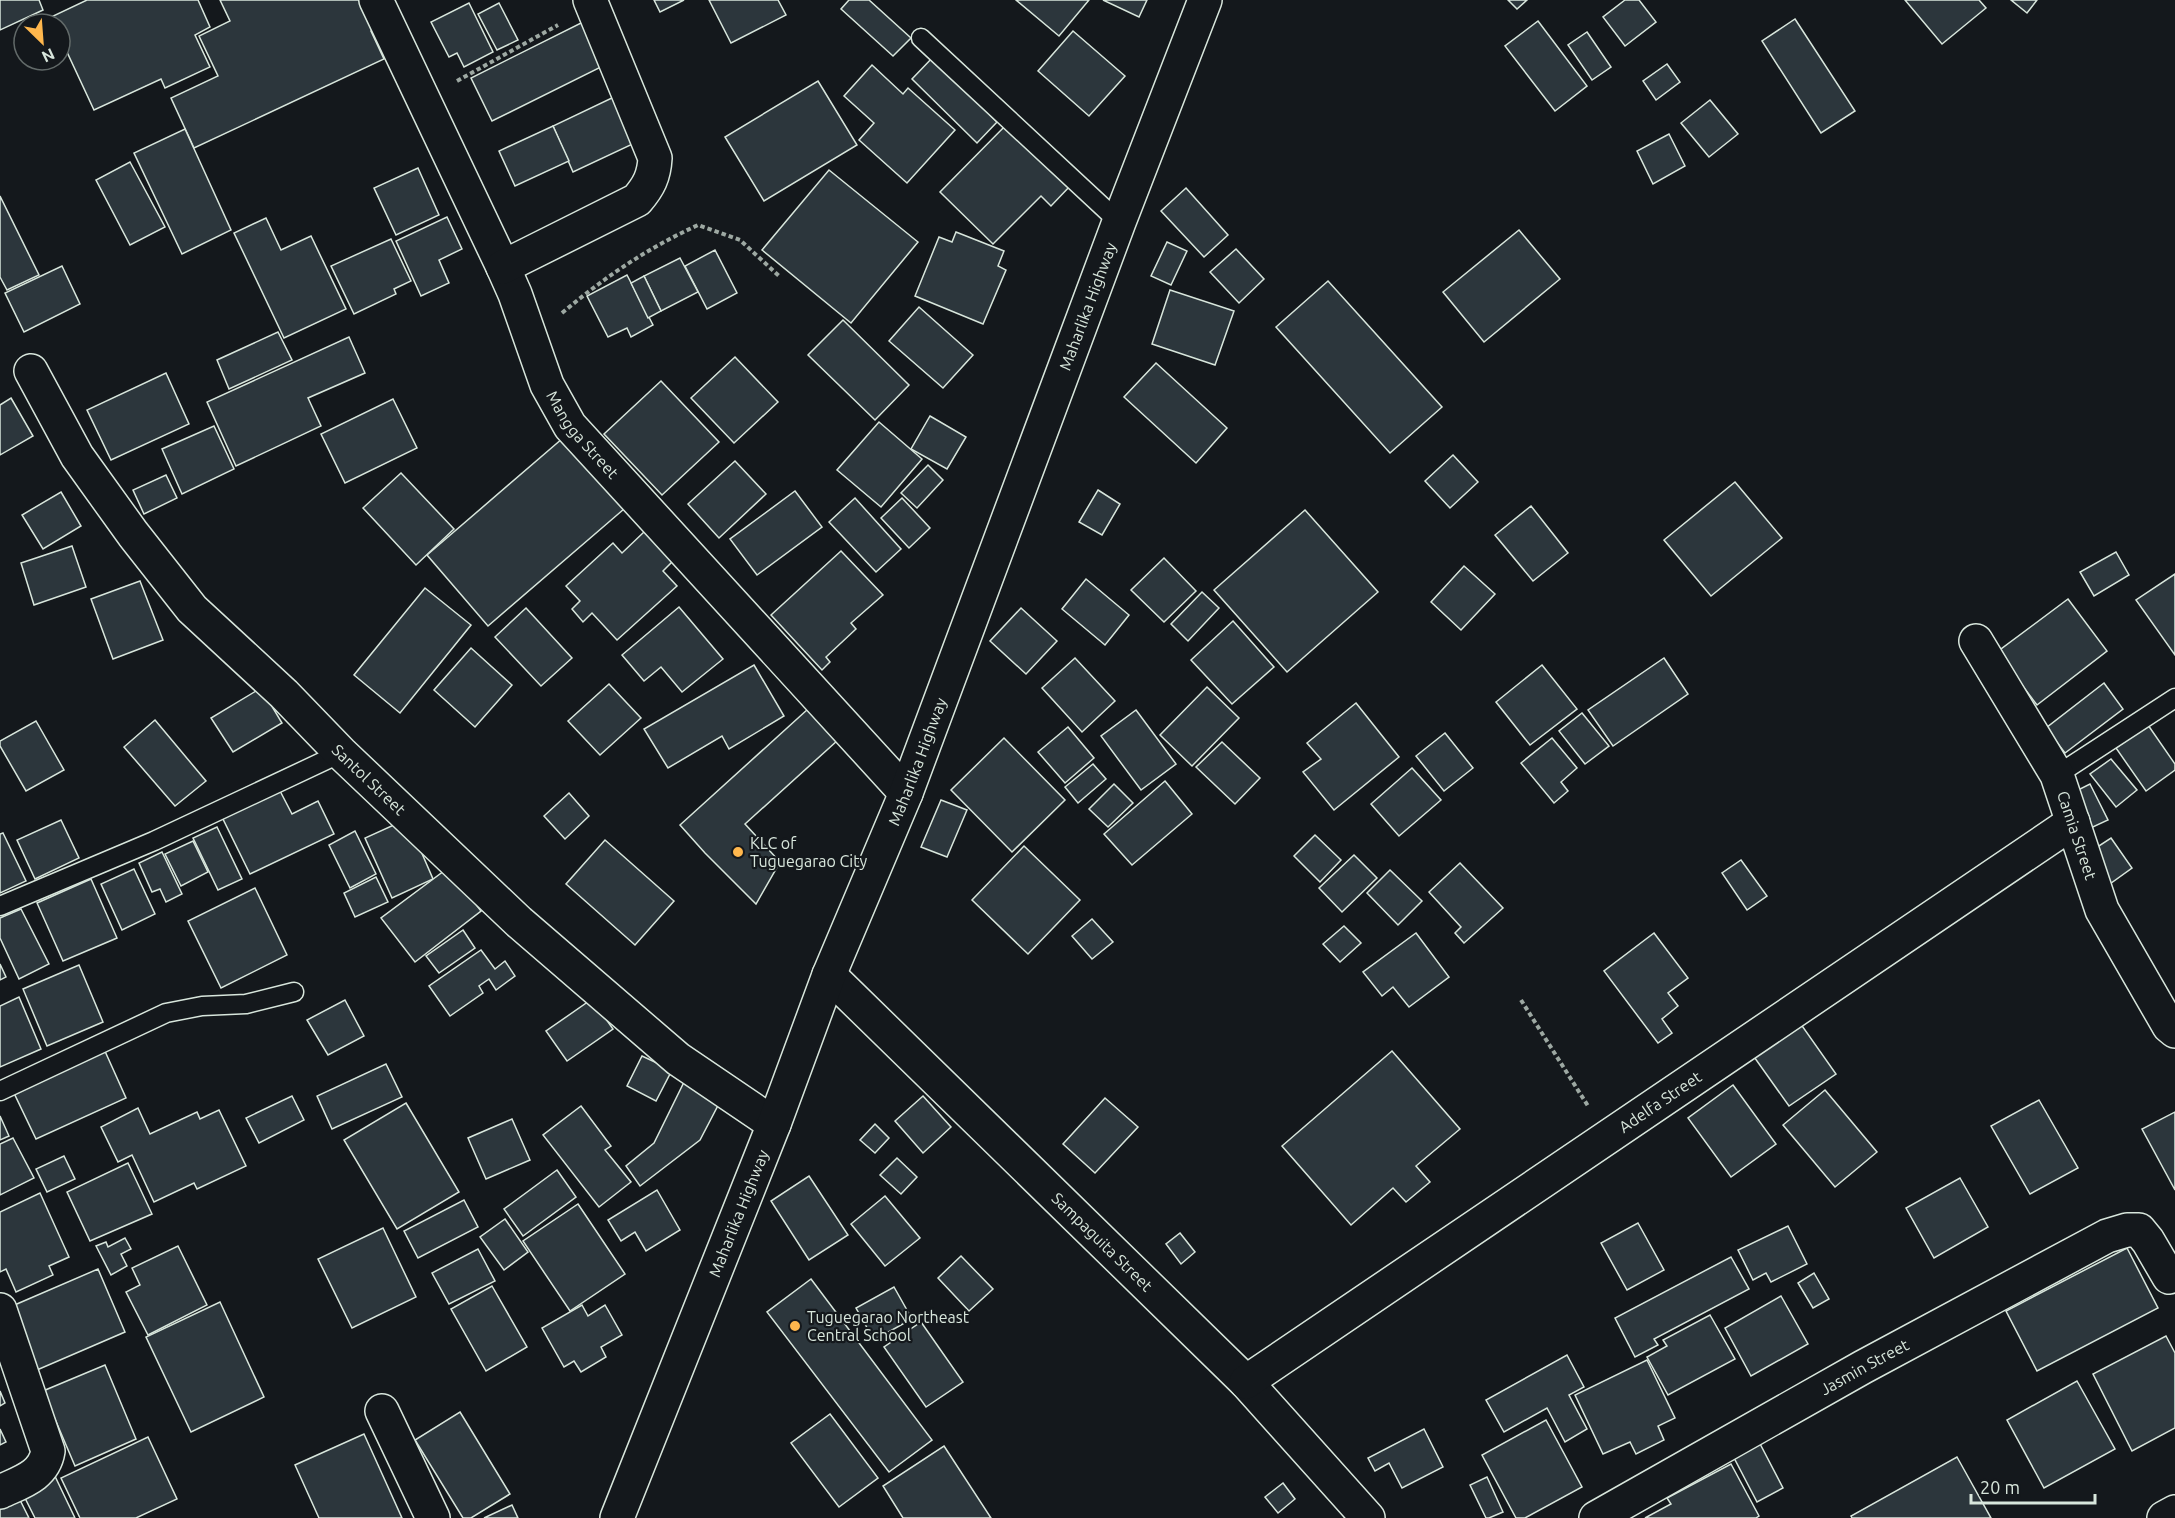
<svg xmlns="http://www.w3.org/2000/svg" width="2175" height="1518" font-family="Ubuntu,sans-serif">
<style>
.building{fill:#2c363c;stroke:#d8e6dc;stroke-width:1.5}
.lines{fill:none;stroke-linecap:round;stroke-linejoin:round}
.service-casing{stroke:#d8e6dc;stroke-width:21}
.minor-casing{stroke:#d8e6dc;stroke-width:36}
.primary-casing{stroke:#d8e6dc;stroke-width:36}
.path{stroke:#9da8a2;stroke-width:4;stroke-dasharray:4.5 3;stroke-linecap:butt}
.service{stroke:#14181c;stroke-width:18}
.minor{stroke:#14181c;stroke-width:33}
.primary{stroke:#14181c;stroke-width:33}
.poi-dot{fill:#ffb74d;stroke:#14181c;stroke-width:2}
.labels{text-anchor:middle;stroke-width:4.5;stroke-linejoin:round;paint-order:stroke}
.street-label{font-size:16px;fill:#d8e6dc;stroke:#14181c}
.poi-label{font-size:16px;fill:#d8e6dc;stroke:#14181c;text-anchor:start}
</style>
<rect width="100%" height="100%" fill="#14181c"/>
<g class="building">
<path d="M0 0H39L43 10 0 30Z"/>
<path d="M87 0H198L210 27 195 35 210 67 165 88 161 79 94 110 60 37V24H54L51 17Z"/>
<path d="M220 0H370L382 26 371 31 384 59 194 148 171 98 218 76 199 36 230 21Z"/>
<path d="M654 0H684L660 12Z"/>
<path d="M709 0H778L786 15 731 43Z"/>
<path d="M849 0H869L911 38 893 56 841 9Z"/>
<path d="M1016 0H1089L1059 36Z"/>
<path d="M1103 0H1147L1139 17Z"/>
<path d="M1508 0H1527L1517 9Z"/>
<path d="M1625 0H1639L1656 22 1625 46 1603 17Z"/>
<path d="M1905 0H1979L1986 8 1942 44Z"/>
<path d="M2011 0H2037L2027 13Z"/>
<path d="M469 3 493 52 464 67 457 53 449 57 431 22Z"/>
<path d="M499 3 518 40 497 50 478 14Z"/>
<path d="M1795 19 1855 111 1821 133 1762 41Z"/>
<path d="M1538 21 1587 86 1555 111 1505 46Z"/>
<path d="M583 22 605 65 492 121 471 78Z"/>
<path d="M1073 31 1125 76 1089 116 1038 71Z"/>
<path d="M1587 32 1611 67 1592 80 1568 45Z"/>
<path d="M934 56 992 113 990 115 997 122 977 143 912 79Z"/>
<path d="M1667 64 1680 82 1656 100 1643 81Z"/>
<path d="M872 65 903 94 908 88 955 130 907 183 859 140 874 123 844 96Z"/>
<path d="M818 81 857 145 764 201 725 137Z"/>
<path d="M616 96 637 142 573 172 553 126Z"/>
<path d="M1710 100 1738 134 1709 157 1681 123Z"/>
<path d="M1008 123 1071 185 1051 206 1041 196 993 244 940 192Z"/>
<path d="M553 126 569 161 515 186 499 151Z"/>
<path d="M185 129 231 230 182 254 134 153Z"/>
<path d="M1669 134 1685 166 1653 184 1637 151Z"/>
<path d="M130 162 165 227 130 245 96 180Z"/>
<path d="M418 168 439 215 396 235 374 188Z"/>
<path d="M829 170 918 242 851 323 762 250Z"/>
<path d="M1186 188 1228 235 1204 257 1161 211Z"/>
<path d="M0 196 39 275 7 290 0 277Z"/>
<path d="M447 217 462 249 439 260 449 283 421 296 396 241Z"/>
<path d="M266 218 281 250 311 236 346 309 284 338 234 233Z"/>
<path d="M1519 230 1560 279 1484 342 1443 292Z"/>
<path d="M956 232 1004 251 998 266 1006 270 983 324 915 296 939 237 952 242Z"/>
<path d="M391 239 411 281 394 289 396 294 354 314 331 266Z"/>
<path d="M1167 242 1187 251 1171 285 1151 276Z"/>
<path d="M1236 249 1264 279 1239 303 1210 272Z"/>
<path d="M715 250 737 293 707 309 685 266Z"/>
<path d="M680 258 698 292 661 311 644 276Z"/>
<path d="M62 266 80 304 24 332 5 293Z"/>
<path d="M627 275 653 325 631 337 627 328 608 337 587 296Z"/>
<path d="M644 276 661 311 648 318 631 283Z"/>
<path d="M1328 281 1442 407 1390 453 1276 327Z"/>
<path d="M1170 290 1234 311 1215 365 1152 344Z"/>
<path d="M919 307 973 355 943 388 889 341Z"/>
<path d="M843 320 909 385 875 420 808 355Z"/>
<path d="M278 332 292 360 229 389 217 360Z"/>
<path d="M349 337 365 373 308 398 321 426 236 466 207 402Z"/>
<path d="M735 357 778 402 734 443 691 398Z"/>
<path d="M1156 363 1227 428 1196 463 1124 397Z"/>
<path d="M166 373 189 424 111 460 87 410Z"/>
<path d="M661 381 719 442 662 495 604 434Z"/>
<path d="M11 398 33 436 0 455V405Z"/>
<path d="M393 399 417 448 345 483 321 434Z"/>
<path d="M930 416 966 437 947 469 911 449Z"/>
<path d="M879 422 922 459 881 507 837 470Z"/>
<path d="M214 426 234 469 182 494 162 449Z"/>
<path d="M563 438 624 509 488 626 427 555Z"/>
<path d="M1453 455 1478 482 1450 508 1425 481Z"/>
<path d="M735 461 766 494 719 538 688 504Z"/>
<path d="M928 465 943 480 917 508 901 493Z"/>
<path d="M401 473 454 529 416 565 363 508Z"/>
<path d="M166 475 177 498 144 514 133 490Z"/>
<path d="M1735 482 1782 538 1711 596 1664 540Z"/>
<path d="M1098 490 1120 504 1102 535 1079 522Z"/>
<path d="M795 491 822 527 757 575 730 539Z"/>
<path d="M61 492 81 526 43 549 22 515Z"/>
<path d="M855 498 901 549 876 572 829 522Z"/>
<path d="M902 498 930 528 909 548 881 518Z"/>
<path d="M1531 506 1568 553 1533 581 1495 535Z"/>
<path d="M1305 510 1378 592 1287 672 1214 590Z"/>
<path d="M645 531 673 561 663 571 677 586 617 640 592 613 583 622 572 609 580 601 566 586 613 543 622 553Z"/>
<path d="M72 546 86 587 34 605 21 563Z"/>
<path d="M841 551 883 595 851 623 856 629 826 657 830 662 822 670 771 615Z"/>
<path d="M2116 552 2129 575 2094 596 2080 572Z"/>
<path d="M1164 558 1196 591 1164 622 1131 590Z"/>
<path d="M1464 566 1495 594 1461 630 1431 602Z"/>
<path d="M2175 574V655L2136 600Z"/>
<path d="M1086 579 1129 615 1105 645 1062 609Z"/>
<path d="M140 581 163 640 113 659 91 599Z"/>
<path d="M425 588 471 625 400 713 354 675Z"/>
<path d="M1202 592 1219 608 1188 641 1171 624Z"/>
<path d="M2068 599 2107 651 2037 705 1997 652Z"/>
<path d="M679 607 723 659 682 692 661 667 644 681 622 655Z"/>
<path d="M526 608 572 658 541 686 495 637Z"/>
<path d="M1021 608 1057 641 1026 674 990 641Z"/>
<path d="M1233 621 1274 667 1232 704 1191 660Z"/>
<path d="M471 648 512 685 475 727 434 690Z"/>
<path d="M1075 658 1115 701 1082 732 1042 688Z"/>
<path d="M1664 658 1688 694 1613 746 1588 710Z"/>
<path d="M754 665 784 716 729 749 722 736 668 768 644 729Z"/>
<path d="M1542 665 1577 709 1530 745 1496 702Z"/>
<path d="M2104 683 2123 709 2065 753 2046 728Z"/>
<path d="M609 684 641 718 600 755 568 721Z"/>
<path d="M1207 687 1239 718 1192 766 1160 735Z"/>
<path d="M261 688 282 723 233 752 211 718Z"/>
<path d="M1356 703 1399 757 1334 810 1303 772 1321 759 1307 743Z"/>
<path d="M808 709 838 740 745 824 780 862 756 904 705 853 680 825Z"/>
<path d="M1136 710 1176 764 1141 790 1101 736Z"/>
<path d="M1582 713 1609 746 1585 764 1559 731Z"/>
<path d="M155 720 206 781 175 806 124 747Z"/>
<path d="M36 721 64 770 26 791 0 746V741Z"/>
<path d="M2148 725 2175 764V770L2146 791 2116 748Z"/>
<path d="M1068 727 1094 758 1065 783 1038 752Z"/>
<path d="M1445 733 1473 768 1444 791 1416 756Z"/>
<path d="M1004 738 1065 800 1012 852 951 790Z"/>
<path d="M1552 738 1577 768 1561 782 1568 791 1554 803 1521 763Z"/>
<path d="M1222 742 1260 778 1235 804 1196 767Z"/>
<path d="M2111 759 2137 790 2116 807 2090 774Z"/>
<path d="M1093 764 1106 779 1078 803 1065 787Z"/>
<path d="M1412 768 1441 800 1399 836 1371 804Z"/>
<path d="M1165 781 1192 814 1132 865 1104 834Z"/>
<path d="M1114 784 1133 803 1108 827 1089 809Z"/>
<path d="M2090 784 2108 820 2082 832 2064 797Z"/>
<path d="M278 787 292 814 318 801 334 834 250 874 221 815Z"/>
<path d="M569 793 589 816 565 839 544 816Z"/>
<path d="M941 800 967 810 947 857 921 847Z"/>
<path d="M407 819 433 879 392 898 365 838Z"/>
<path d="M61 820 79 858 35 879 17 840Z"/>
<path d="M217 827 242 879 218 890 193 838Z"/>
<path d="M355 831 376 874 350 888 329 845Z"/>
<path d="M3 833 26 881 0 893V834Z"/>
<path d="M1315 835 1341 860 1320 882 1294 856Z"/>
<path d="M2111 838 2132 868 2107 886 2085 855Z"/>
<path d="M605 840 674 901 635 945 566 884Z"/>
<path d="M193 841 208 872 181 886 165 854Z"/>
<path d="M1024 846 1080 900 1028 954 972 900Z"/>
<path d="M162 852 182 894 166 902 160 889 152 892 139 863Z"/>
<path d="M1354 855 1377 878 1342 912 1319 888Z"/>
<path d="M1741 860 1767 896 1747 910 1722 873Z"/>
<path d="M1460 863 1503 908 1464 943 1455 933 1461 927 1429 892Z"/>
<path d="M448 868 481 911 415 962 381 918Z"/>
<path d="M134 869 155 914 122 930 101 884Z"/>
<path d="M1390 870 1422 901 1398 925 1367 893Z"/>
<path d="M376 877 388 902 355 917 344 893Z"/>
<path d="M91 879 117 938 63 961 37 903Z"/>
<path d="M255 888 287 955 221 988 188 921Z"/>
<path d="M21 909 49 964 19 979 0 938V918Z"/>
<path d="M1092 919 1113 942 1092 959 1072 936Z"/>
<path d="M1344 926 1361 943 1340 962 1323 944Z"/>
<path d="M463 930 475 948 439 973 426 956Z"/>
<path d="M1416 933 1449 977 1409 1007 1393 987 1382 996 1363 972Z"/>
<path d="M1654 933 1688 978 1668 993 1678 1006 1662 1019 1672 1033 1658 1043 1604 971Z"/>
<path d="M481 950 495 969 505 961 515 976 496 990 489 979 479 986 483 993 450 1016 429 986Z"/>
<path d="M0 964 6 977 0 980Z"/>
<path d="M79 965 103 1022 47 1046 23 989Z"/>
<path d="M19 997 41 1049 0 1067V1006Z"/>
<path d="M592 999 613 1029 567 1061 546 1031Z"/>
<path d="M345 1000 364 1036 328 1055 307 1020Z"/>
<path d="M1793 1013 1836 1074 1789 1106 1747 1047Z"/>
<path d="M104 1049 126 1098 36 1139 13 1091Z"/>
<path d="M1392 1051 1460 1129 1416 1166 1430 1182 1406 1202 1393 1188 1351 1225 1282 1146Z"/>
<path d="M642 1056 672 1070 656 1101 627 1086Z"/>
<path d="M386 1064 402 1097 332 1129 317 1096Z"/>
<path d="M688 1074 725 1092 700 1140 640 1186 626 1166 654 1143Z"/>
<path d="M1733 1085 1776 1144 1731 1177 1688 1118Z"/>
<path d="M1825 1090 1877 1152 1835 1187 1783 1125Z"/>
<path d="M292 1096 304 1120 259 1143 246 1118Z"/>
<path d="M923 1096 951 1127 923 1153 895 1121Z"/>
<path d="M1105 1098 1138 1127 1095 1173 1063 1144Z"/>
<path d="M2039 1100 2078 1168 2030 1194 1991 1126Z"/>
<path d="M406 1103 459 1192 397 1229 344 1140Z"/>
<path d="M581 1106 611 1146 605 1150 631 1182 599 1207 543 1135Z"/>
<path d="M138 1108 150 1134 197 1112 200 1119 219 1110 246 1166 197 1189 194 1183 154 1202 132 1155 118 1162 101 1127Z"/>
<path d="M2175 1112V1190L2142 1129Z"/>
<path d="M0 1116 9 1136 0 1140Z"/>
<path d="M512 1119 530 1160 486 1179 468 1138Z"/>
<path d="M875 1124 889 1138 875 1153 860 1140Z"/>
<path d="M13 1138 34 1178 0 1195V1144Z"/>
<path d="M64 1156 75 1179 47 1192 36 1169Z"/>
<path d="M897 1158 917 1177 901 1194 880 1175Z"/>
<path d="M128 1163 152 1214 90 1241 67 1192Z"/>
<path d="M557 1170 576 1197 523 1236 504 1209Z"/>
<path d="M809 1176 848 1235 809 1260 771 1201Z"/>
<path d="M1960 1178 1988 1227 1934 1258 1906 1208Z"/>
<path d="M657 1190 680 1230 646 1251 635 1232 621 1241 608 1220Z"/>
<path d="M40 1193 69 1257 49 1266 53 1275 16 1292 6 1269 0 1272V1212Z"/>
<path d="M885 1196 920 1238 885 1266 851 1224Z"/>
<path d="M464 1200 478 1227 418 1258 404 1231Z"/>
<path d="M578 1204 625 1274 570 1311 523 1241Z"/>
<path d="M505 1219 528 1252 504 1270 480 1237Z"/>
<path d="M1638 1223 1664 1270 1627 1290 1601 1243Z"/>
<path d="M1788 1226 1807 1264 1771 1282 1766 1273 1753 1280 1738 1250Z"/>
<path d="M383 1228 416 1297 352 1328 318 1259Z"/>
<path d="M1180 1233 1195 1252 1181 1264 1166 1244Z"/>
<path d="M125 1238 131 1249 121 1254 127 1266 111 1275 96 1246 106 1242 108 1247Z"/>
<path d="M178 1246 207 1305 148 1335 126 1292 140 1285 132 1268Z"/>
<path d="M2127 1248 2158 1308 2037 1371 2006 1311Z"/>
<path d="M478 1249 495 1281 449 1304 432 1273Z"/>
<path d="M961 1256 993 1289 969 1311 938 1278Z"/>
<path d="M1731 1257 1749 1289 1654 1339 1658 1345 1635 1357 1615 1318Z"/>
<path d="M98 1269 125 1332 30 1373 3 1310Z"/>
<path d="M1814 1273 1829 1299 1813 1308 1798 1283Z"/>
<path d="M811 1279 932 1440 889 1472 767 1312Z"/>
<path d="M492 1286 527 1347 486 1371 451 1309Z"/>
<path d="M894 1287 912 1319 874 1340 856 1308Z"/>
<path d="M1781 1296 1808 1344 1751 1376 1725 1328Z"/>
<path d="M220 1302 264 1397 191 1432 146 1337Z"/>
<path d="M582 1305 588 1316 605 1305 622 1335 601 1347 606 1357 581 1372 574 1361 564 1367 542 1328Z"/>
<path d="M1710 1315 1735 1359 1668 1395 1647 1357 1667 1346 1663 1340Z"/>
<path d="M921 1322 963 1382 926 1407 884 1347Z"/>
<path d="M2166 1336 2175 1353V1428L2132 1451 2093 1374Z"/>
<path d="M1567 1355 1584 1387 1569 1395 1587 1429 1565 1442 1547 1408 1504 1432 1486 1400Z"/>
<path d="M1647 1360 1675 1418 1658 1426 1664 1440 1636 1454 1630 1442 1603 1454 1575 1395Z"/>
<path d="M105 1365 136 1439 75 1466 43 1391Z"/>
<path d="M2077 1381 2115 1449 2044 1488 2007 1420Z"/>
<path d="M0 1391 5 1403 0 1406Z"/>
<path d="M460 1412 510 1494 471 1518H463L415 1440Z"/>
<path d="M830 1414 878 1478 839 1507 791 1443Z"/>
<path d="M1546 1420 1582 1487 1525 1518H1516L1482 1455Z"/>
<path d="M0 1429 6 1442 0 1445Z"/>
<path d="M1424 1429 1443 1467 1402 1488 1389 1463 1375 1471 1368 1458Z"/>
<path d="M364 1434 402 1518H319L295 1465Z"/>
<path d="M148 1437 177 1499 136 1518H80L61 1478Z"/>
<path d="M1757 1438 1783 1488 1757 1502 1731 1452Z"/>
<path d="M944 1446 991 1518H903L883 1486Z"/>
<path d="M1957 1457 1991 1518H1852L1851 1516Z"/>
<path d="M1731 1464 1759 1516 1756 1518H1645L1671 1504 1667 1498Z"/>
<path d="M52 1470 75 1518H35L19 1486Z"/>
<path d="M1487 1477 1503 1512 1489 1518H1486L1470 1485Z"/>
<path d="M1283 1483 1295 1499 1278 1513 1265 1497Z"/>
<path d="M15 1490 29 1518H0V1497Z"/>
<path d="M512 1505 518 1518H484Z"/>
</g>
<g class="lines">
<g class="service-casing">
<g id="service">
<path d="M921 38 1119 222"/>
<path d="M2057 775 2175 698"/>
<path d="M0 906 154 841 341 753"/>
<path d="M0 1091 166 1013 202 1006 246 1004 294 992"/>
</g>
</g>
<g class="minor-casing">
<g id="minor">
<path id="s1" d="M376 0 503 267 515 294 547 385 570 426 906 793"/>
<path d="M503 267 637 200C649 186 654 176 655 158L590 0"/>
<path id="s2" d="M31 371 77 456 133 534 192 609 284 694 341 753 519 922 678 1059 774 1124"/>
<path id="s3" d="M1976 641 2057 775 2102 910 2169 1026 2175 1031"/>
<path id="s4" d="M829 975 1246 1382 1368 1518"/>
<path d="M0 1310 48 1451C44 1476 21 1482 0 1492"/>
<path id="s5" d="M1246 1382 2073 822"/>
<path d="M382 1411 433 1518"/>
<path id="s6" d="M1596 1518 1863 1367 2107 1236 2127 1230H2139L2148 1241 2169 1277"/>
<path d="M2164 1518 2175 1512"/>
</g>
</g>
<g class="primary-casing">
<g id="primary">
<path id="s7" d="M617 1518 774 1124 829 975 906 793 1119 222 1205 0"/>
</g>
</g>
<g class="path">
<path d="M457 81 558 25"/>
<path d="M562 313C605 277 646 249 698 225L740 240 779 276"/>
<path d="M1521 1000 1588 1106"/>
</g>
<use href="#service" class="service"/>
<use href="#minor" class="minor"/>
<use href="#primary" class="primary"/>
</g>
<g class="poi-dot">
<circle cx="738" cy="852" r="6"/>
<circle cx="795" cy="1326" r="6"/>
</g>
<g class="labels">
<g class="street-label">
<text dy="6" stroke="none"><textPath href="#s7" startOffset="1300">Maharlika Highway</textPath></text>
<text dy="6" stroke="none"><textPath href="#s1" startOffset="483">Mangga Street</textPath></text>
<text dy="6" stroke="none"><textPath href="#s7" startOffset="814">Maharlika Highway</textPath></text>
<text dy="6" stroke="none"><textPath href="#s2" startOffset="534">Santol Street</textPath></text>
<text dy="6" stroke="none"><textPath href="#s3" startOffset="220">Camia Street</textPath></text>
<text dy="6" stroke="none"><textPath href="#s5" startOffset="500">Adelfa Street</textPath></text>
<text dy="6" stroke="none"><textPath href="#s7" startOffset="328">Maharlika Highway</textPath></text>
<text dy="6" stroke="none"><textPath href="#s4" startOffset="382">Sampaguita Street</textPath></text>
<text dy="6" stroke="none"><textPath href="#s6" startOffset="308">Jasmin Street</textPath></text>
</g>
<g class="poi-label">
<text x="750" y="849">KLC of<tspan x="750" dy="18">Tuguegarao City</tspan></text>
<text x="807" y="1323">Tuguegarao Northeast<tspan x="807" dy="18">Central School</tspan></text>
</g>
</g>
<g transform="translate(42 42) rotate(155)"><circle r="28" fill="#14181c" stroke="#626a69" stroke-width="1.5"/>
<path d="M0-4.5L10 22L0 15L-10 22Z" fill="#ffb74d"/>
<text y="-9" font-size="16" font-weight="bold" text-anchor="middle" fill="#d8e6dc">N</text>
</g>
<path d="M1971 1494v9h124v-9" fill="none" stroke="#d8e6dc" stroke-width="3"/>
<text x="1980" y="1494" font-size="18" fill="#d8e6dc" stroke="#14181c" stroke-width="4.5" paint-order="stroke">20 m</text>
</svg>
